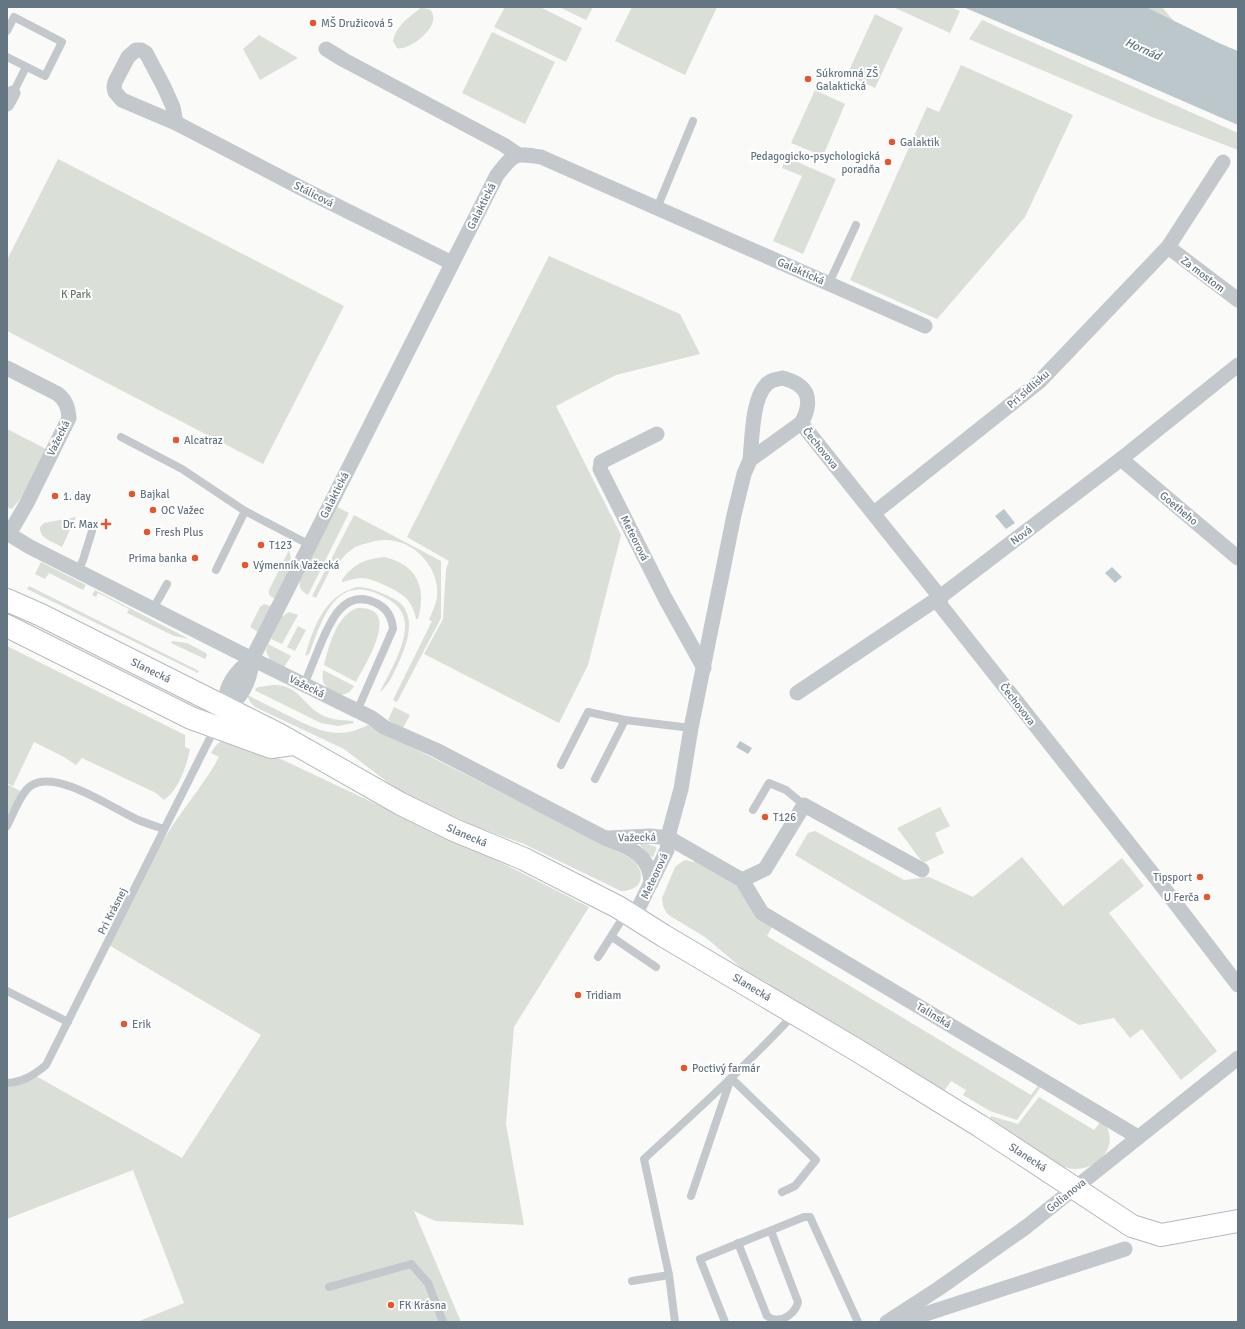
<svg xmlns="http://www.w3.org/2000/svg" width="1245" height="1329" font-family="Signika,sans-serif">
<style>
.green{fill:#dadfd7}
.water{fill:#bbc7cb}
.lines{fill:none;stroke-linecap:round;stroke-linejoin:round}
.secondary-casing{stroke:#b3babf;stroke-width:24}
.service{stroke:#c3c8cc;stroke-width:8}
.minor{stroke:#c3c8cc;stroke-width:15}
.secondary{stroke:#fff;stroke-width:22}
.poi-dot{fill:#e4572e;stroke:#fff;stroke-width:1.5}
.labels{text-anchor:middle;stroke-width:4;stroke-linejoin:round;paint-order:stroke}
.poi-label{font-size:11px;fill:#657683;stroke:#fff;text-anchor:start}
.street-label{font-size:11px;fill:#657683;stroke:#fff}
.park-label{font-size:11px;fill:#687a64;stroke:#fff}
.water-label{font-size:12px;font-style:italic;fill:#60757c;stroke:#fff}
</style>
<rect width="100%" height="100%" fill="#fafaf8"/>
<g class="green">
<path d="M505 7H540L582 28 566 62 494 27Z"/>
<path d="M559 7H593L586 20Z"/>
<path d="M632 7H717L685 75 615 41Z"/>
<path d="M893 7H950L960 11 950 33Z"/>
<path d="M1135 7H1162L1178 26Z"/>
<path d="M421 8 429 9C446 23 409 52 397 48L393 41C395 27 410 16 421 8Z"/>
<path d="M875 14 903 28 875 88 847 75Z"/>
<path d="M982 20 1238 133V150L1152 117 969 39Z"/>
<path d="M492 32 555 62 525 124 462 93Z"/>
<path d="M259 35 298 58 260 80 243 49Z"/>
<path d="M961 65 1073 115 1025 217 937 319 850 280 927 107 939 112Z"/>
<path d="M815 90 845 104 823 156 791 143Z"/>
<path d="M786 157 836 179 803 254 773 241 802 176 782 168Z"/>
<path d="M58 159 344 306 263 464 7 331V260Z"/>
<path d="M549 256 680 314 700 354 616 375 556 406 621 535 588 665 559 723 424 654 443 619 446 569 449 561 407 537Z"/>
<path d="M7 429 52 452 21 498 12 509 7 507Z"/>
<path d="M337 507 349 513 308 595C301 591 299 588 300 580Z"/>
<path d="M354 515 441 561V618L397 702 393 700 432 621 429 620C432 612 436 605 437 597 440 572 420 546 395 541 386 539 376 540 368 543 362 544 356 546 351 550 344 555 338 563 334 571L330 570 316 598 312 596Z"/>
<path d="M76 517 62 547C54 542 39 539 40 527L44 523Z"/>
<path d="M289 550 291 558V566L275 599 269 595V590Z"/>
<path d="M384 557C417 564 427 588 418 619H416C415 612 412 605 407 599 399 591 373 578 361 578 354 578 348 581 342 582V580C353 564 365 559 384 557Z"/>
<path d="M41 562 86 585 83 590 49 573 45 579 35 574Z"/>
<path d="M29 586 199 671 198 673 27 589Z"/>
<path d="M357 587C368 587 377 591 386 595 392 598 398 600 402 605 416 621 406 647 398 664 393 674 389 685 380 692 389 673 406 646 405 624 404 611 397 604 386 598 337 570 323 617 309 654L305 656C314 626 324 596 357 587Z"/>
<path d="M95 590 189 639 174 636 127 613 129 609 98 593 96 597 92 595Z"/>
<path d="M264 604 271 606 258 632 250 627 260 607Z"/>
<path d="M357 608C403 605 366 663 356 682L324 665C329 646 336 616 357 608Z"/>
<path d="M289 612 298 615 282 644 271 639 281 617Z"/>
<path d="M298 626 306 630 295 651 287 647Z"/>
<path d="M172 641 187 643 206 653 207 655 205 659 171 643Z"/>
<path d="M268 644 291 656 284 667 270 660 266 651Z"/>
<path d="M7 646 185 735V747L190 749C187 765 178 791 164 800L156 793 82 758 76 765 64 757 34 742 13 786 7 783Z"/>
<path d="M323 670 354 686C352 689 350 692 347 693 339 698 325 689 323 681 322 677 323 674 323 670Z"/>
<path d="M273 685C297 684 302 703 320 714 330 720 342 720 353 721L354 723 338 726 321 723 256 691 255 689 258 687Z"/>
<path d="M247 695C261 702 275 709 289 716 317 730 337 741 368 725L632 859C647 873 643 891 621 891L524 844 474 826 406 794 390 784 344 749 255 707 250 702Z"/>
<path d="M394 707 410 715 403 728 388 720Z"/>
<path d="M231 739 285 761 518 871 589 907 514 1027 506 1124 524 1225 435 1221 414 1211 461 1322H137L184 1303 133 1170 7 1219V1084L34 1075 182 1158 261 1035 107 944C127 906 146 867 169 831 185 806 205 783 219 757L211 753C217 743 219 740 231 739Z"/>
<path d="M7 784 20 791 7 816Z"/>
<path d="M940 807 950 826 935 833 944 853 923 863 897 828Z"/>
<path d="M815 831 904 880 929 877 973 897 1022 857 1063 906 1122 858 1144 886 1109 913 1217 1051 1181 1080 1142 1029 1130 1038 1114 1018 1079 1025 795 855 808 833Z"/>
<path d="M644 843 656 847V850L653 857 650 856 640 845V844Z"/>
<path d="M696 859 732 881 773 925 767 936 1031 1095 1040 1083 1042 1085 1017 1120 990 1111 963 1095 966 1090 951 1081 944 1091 914 1078 769 987 770 984 744 970 705 937 670 916 666 912 663 906 662 898 675 867 680 863 685 860 694 862Z"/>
<path d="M1039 1097 1094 1130 1102 1120C1109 1128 1112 1138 1108 1148 1101 1165 1081 1173 1064 1167 1058 1165 1052 1160 1046 1156 1026 1144 1008 1132 990 1118L991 1116 1018 1124Z"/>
</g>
<g class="water">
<path d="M963 7H1146L1221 44 1238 51V125L1098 64Z"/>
<path d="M1004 509 1015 523 1006 529 995 516Z"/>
<path d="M1112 567 1122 577 1115 583 1105 573Z"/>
<path d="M740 741 752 748 748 754 736 747Z"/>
</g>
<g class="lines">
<g class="secondary-casing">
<g id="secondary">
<path d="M7 600 41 615 278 734 401 804 454 830 524 859 618 907 664 936 855 1049 980 1126 1132 1226 1161 1235 1238 1221"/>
<path d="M7 626 191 718 271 747 293 744"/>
</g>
</g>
<g class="service">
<path d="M7 31 14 17 62 42 45 76 7 57"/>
<path d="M13 93 26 67"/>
<path d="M657 208 693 121"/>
<path d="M829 283 856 225"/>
<path d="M121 437 182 469 245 511 310 545"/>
<path d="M216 570 245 511"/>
<path d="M78 571 83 560 92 531"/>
<path d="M153 609 167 584"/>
<path d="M304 685C309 673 314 660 319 648 329 624 343 587 376 603 387 608 392 617 393 629L357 711"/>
<path d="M561 765 588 712 625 720"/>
<path d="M595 779 625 720 691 728"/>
<path d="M753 810 769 783 786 790 804 805"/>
<path d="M7 826C13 815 21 791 32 785 58 770 112 808 136 819 145 823 155 826 164 829"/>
<path d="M612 937 656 967"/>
<path d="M598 957 626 913"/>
<path d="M7 991 68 1022"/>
<path d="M7 1083C23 1082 34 1075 46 1065L215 728"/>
<path d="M691 1196 731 1078 816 1160 795 1186 782 1192"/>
<path d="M738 1243 767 1316C769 1317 771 1319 773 1319 784 1322 796 1312 798 1302L771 1231"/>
<path d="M669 1275 675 1322"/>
<path d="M632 1281 669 1275 644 1159C695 1112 747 1065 794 1014"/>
<path d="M329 1287 411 1264 428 1283 443 1322"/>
<path d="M725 1322 700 1259 804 1217H810L858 1322"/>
</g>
<g class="minor">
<path d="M326 49 344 60 504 145 517 154"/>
<path d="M7 104 13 93"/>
<path d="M176 123 122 100 115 92 114 87 115 82 128 57 136 50H141L146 53 164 87 173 107 176 123 305 190 452 263"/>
<path d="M1168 247 1238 300"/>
<path d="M7 368 58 394C66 401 68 407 69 418L27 503 9 534"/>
<path d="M801 423 940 597 941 606 1156 878 1238 985"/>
<path d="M657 434 601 462 600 469 665 598 704 668"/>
<path d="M1121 459 1238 558"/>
<path d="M874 513 1039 382 1168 247 1223 162"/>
<path d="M7 533 30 547 252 659 372 718 384 727 436 750 605 838C629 848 650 853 651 883"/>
<path d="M797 693 940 597 1121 459 1238 365"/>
<path d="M226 708C223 687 236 671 252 659L497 175C515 153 513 153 541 157L925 326"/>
<path d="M223 714C226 708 231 706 236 700 246 689 251 674 252 659"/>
<path d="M608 838 650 836 669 838 742 880 762 913 1138 1137"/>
<path d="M742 880 765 869 804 805 922 870"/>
<path d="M634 917 667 850 670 829 681 789 691 728 734 515 744 474 750 460 801 423C808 412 812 395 800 386 796 382 789 380 783 378 777 379 770 380 766 385 752 399 752 440 750 460"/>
<path d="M887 1322 938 1289 1026 1227 1238 1058"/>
<path d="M901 1322 1125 1249"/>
</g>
<use href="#secondary" class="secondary"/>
</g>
<g class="poi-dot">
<circle cx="313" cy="23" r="4"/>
<circle cx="808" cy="79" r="4"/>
<circle cx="892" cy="142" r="4"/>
<circle cx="888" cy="162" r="4"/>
<circle cx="176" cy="440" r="4"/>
<circle cx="132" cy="494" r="4"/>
<circle cx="55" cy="496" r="4"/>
<circle cx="153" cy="510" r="4"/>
<path d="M104 518h4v4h4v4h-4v4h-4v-4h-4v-4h4z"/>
<circle cx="147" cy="532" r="4"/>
<circle cx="261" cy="545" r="4"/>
<circle cx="195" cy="558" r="4"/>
<circle cx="245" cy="565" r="4"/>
<circle cx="765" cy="817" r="4"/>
<circle cx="1200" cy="877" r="4"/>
<circle cx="1207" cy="897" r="4"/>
<circle cx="578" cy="995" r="4"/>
<circle cx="124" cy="1024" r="4"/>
<circle cx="684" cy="1068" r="4"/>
<circle cx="391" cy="1305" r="4"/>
</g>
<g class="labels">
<g class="poi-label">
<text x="321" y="27">MŠ Družicová 5</text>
<text x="816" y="77">Súkromná ZŠ<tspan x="816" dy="13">Galaktická</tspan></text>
<text x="900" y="146">Galaktik</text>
<text x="880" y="160" text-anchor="end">Pedagogicko-psychologická<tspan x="880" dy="13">poradňa</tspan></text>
<text x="184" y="444">Alcatraz</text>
<text x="140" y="498">Bajkal</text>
<text x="63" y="500">1. day</text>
<text x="161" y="514">OC Važec</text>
<text x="98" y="528" text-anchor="end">Dr. Max</text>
<text x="155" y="536">Fresh Plus</text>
<text x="269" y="549">T123</text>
<text x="187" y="562" text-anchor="end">Prima banka</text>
<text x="253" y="569">Výmenník Važecká</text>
<text x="773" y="821">T126</text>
<text x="1192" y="881" text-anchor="end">Tipsport</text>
<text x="1199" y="901" text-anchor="end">U Ferča</text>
<text x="586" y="999">Tridiam</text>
<text x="132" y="1028">Erik</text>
<text x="692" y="1072">Poctivý farmár</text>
<text x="399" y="1309">FK Krásna</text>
</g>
<g class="street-label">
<text transform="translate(314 194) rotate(27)" y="4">Stálicová</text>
<text transform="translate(481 206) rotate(-63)" y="4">Galaktická</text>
<text transform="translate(801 271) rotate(24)" y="4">Galaktická</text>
<text transform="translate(1203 274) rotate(37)" y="4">Za mostom</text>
<text transform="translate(1028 389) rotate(-41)" y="4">Pri sídlisku</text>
<text transform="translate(58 438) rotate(-64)" y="4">Važecká</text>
<text transform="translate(821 448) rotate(51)" y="4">Čechovova</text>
<text transform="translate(334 495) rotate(-63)" y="4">Galaktická</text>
<text transform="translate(1179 508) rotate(40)" y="4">Goetheho</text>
<text transform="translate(1021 535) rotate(-37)" y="4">Nová</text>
<text transform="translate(635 538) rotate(63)" y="4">Meteorová</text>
<text transform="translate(151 670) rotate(26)" y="4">Slanecká</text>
<text transform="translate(307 686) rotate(26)" y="4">Važecká</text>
<text transform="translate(1018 704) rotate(52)" y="4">Čechovova</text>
<text transform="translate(467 835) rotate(23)" y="4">Slanecká</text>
<text transform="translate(637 837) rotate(-1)" y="4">Važecká</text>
<text transform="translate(654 876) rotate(-65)" y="4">Meteorová</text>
<text transform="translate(112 911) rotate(-63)" y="4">Pri Krásnej</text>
<text transform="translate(752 987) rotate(31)" y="4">Slanecká</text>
<text transform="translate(934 1015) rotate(31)" y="4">Talinská</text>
<text transform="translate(1028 1157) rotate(33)" y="4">Slanecká</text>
<text transform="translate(1066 1195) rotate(-39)" y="4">Golianova</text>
</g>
<g class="park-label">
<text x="76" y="298">K Park</text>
</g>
<g class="water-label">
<text transform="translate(1143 49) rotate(24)" y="4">Hornád</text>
</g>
</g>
<rect width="1245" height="1329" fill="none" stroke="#657683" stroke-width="16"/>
</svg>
